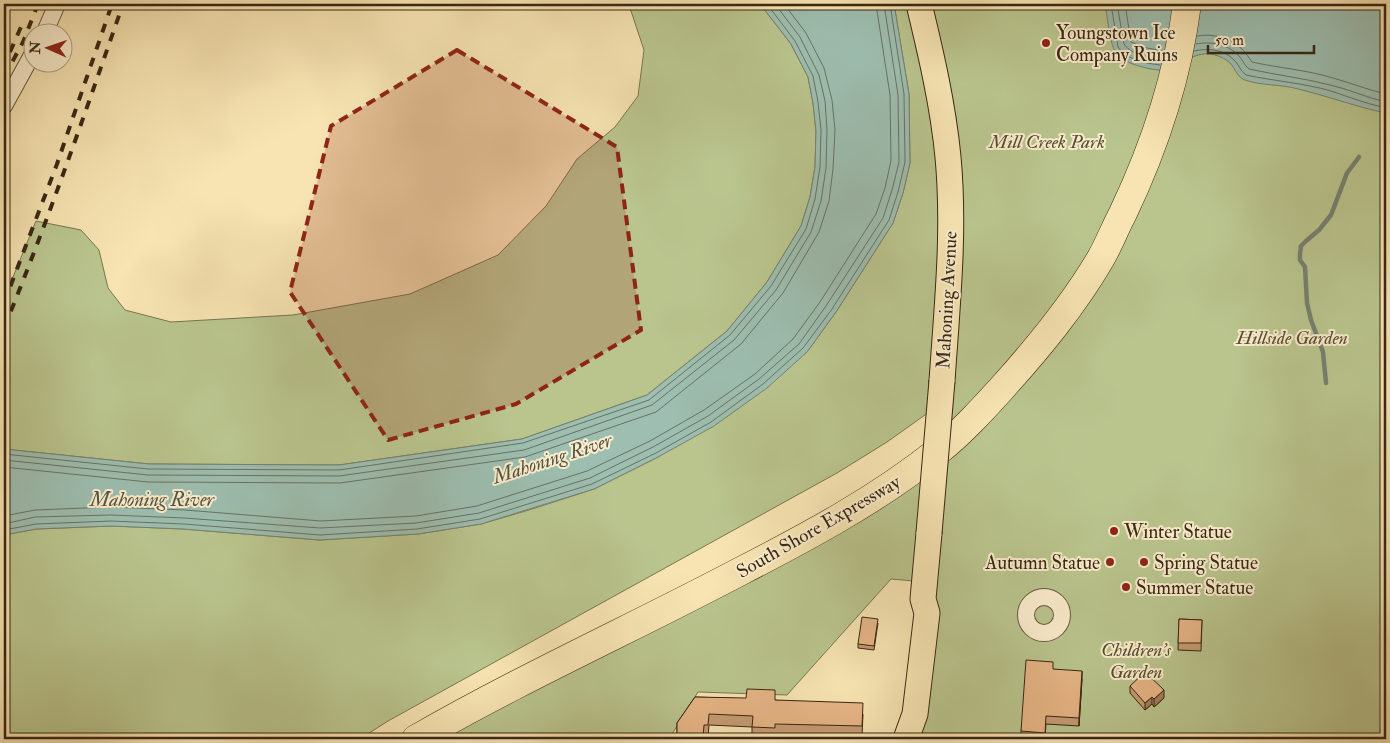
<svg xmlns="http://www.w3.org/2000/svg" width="1390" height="743" font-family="'IM FELL Double Pica',serif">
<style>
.green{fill:#bac58e;stroke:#797650}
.water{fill:#9dbeb0;stroke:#758271}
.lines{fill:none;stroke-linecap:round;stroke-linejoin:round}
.shore{stroke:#6a7262;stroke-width:1}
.stream{stroke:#758271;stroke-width:4.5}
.minor-casing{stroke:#68563b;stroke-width:18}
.primary-casing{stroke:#382713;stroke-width:27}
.motorway-casing{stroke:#382713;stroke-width:29}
.minor{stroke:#faedcd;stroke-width:16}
.primary{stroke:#f7e4b2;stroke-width:25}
.motorway{stroke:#f7e4b2;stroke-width:28}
.rail{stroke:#382713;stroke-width:4;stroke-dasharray:9 9;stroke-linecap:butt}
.primary-bridge-casing{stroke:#382713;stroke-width:27;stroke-linecap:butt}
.primary-bridge{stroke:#f7e4b2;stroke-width:25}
.wall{fill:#c69c73;stroke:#382713}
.shaded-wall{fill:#a17f5e;stroke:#382713}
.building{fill:#e6b586;stroke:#382713}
.marked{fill:#8f2418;fill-opacity:0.2;stroke:#8f2418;stroke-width:4;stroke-dasharray:10 6;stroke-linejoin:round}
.poi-dot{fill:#8f2418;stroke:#faedcd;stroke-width:2}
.labels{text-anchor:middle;stroke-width:4;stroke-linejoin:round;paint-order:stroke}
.poi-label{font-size:19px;fill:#382713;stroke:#faedcd;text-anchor:start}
.park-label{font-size:19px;font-style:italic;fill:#584e32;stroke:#faedcd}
.street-label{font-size:19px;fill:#382713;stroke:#faedcd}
.water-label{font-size:20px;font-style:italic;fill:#565442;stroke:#faedcd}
</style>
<rect width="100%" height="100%" fill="#f7e4b2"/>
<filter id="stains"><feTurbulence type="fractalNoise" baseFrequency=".004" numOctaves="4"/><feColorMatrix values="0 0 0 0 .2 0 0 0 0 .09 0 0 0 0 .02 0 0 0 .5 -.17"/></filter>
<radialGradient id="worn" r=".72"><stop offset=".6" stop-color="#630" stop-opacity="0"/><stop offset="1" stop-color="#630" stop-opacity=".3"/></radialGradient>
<g class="green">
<path d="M627 4H760L791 44 808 77 813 103 816 131 815 167 810 197 801 226 767 282 727 331 647 395 522 439 339 465 149 464 4 449V299L36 221 81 230 99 250 108 288 125 310 171 322 293 315 410 294 498 255 546 206 577 159 615 127 638 96 644 50 631 11Z"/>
<path d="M894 4H1386V739H906L925 582 891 579 787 695 698 692 669 739H416L935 453 939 405 887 442 837 473 388 721 360 739H4V535L36 529 111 526 183 529 320 540 418 534 481 524 529 510 594 489 658 457 807 352 836 312 893 223 903 193 910 163 909 94Z"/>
</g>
<g class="water">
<path d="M760 4H894L909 94 910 163 903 193 893 223 836 312 807 352 767 388 714 426 658 457 594 489 481 524 418 534 320 540 183 529 111 526 36 529 4 535V449L149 464 339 465 522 439 647 395 727 331 767 282 801 226 810 197 815 167 816 131 813 103 808 77 791 44Z"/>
<path d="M1105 4H1386V113C1356 107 1328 96 1298 89 1281 84 1262 86 1245 80 1237 77 1236 70 1230 63 1225 58 1217 55 1210 54 1195 52 1181 64 1167 69 1157 73 1129 64 1120 58 1109 49 1108 18 1105 4Z"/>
</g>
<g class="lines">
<g class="shore">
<path d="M1111 4 1118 47C1127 60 1145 63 1160 65"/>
<path d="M1117 4 1124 44C1131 55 1150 58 1162 59"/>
<path d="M1125 4 1131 42 1142 47 1163 51"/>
<path d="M1197 36C1213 33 1230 38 1242 49 1246 53 1249 58 1252 62 1279 68 1307 70 1333 78 1351 83 1368 90 1386 94"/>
<path d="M1196 44C1210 41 1228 44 1239 56 1243 60 1244 65 1249 69 1276 75 1303 78 1330 85 1349 89 1367 98 1386 102"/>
<path d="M1194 51C1207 48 1223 49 1233 59 1239 64 1240 71 1246 75 1274 81 1303 83 1331 91 1349 97 1367 104 1386 108"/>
<path d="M4 454 148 469 339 470 523 443 649 400 730 335 771 286 806 229 815 199 820 167 821 130 818 102 813 76 795 41 767 4"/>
<path d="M4 460 148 475 339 476 524 450 652 405 734 340 776 290 811 232 821 201 826 168 827 130 825 101 819 75 800 37 775 4"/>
<path d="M4 467 148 482 340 483 525 457 656 412 741 344 783 293 819 232 829 201 833 169 835 130 832 100 824 68 806 33 784 4"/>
<path d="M4 516 35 510 111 507 185 510 321 521 416 516 477 506 587 471 650 441 704 410 755 374 793 339 820 302 876 214 885 188 891 161 890 95 876 4"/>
<path d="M4 524 35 517 111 515 184 518 320 528 416 523 479 513 590 478 653 447 708 416 759 379 799 344 826 306 883 218 892 190 899 162 898 95 884 4"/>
<path d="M4 530 36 524 111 521 184 524 320 535 417 529 480 519 592 484 656 453 711 422 763 384 803 348 832 309 889 220 898 192 905 162 904 94 890 4"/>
</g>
<path class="stream" d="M1326 383 1323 352 1311 320 1307 303 1305 267 1300 260V254L1301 246 1306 241 1319 230 1331 215 1347 173 1359 157"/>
<g class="minor-casing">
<g id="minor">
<path d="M45 32 57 4"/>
<path d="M4 106 32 55"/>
<circle cx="1044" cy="615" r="18"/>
</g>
</g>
<g class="primary-casing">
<g id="primary">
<path d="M919 4C931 54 943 105 948 157 955 232 947 306 942 381"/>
<path d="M906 739 915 714 927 613 923 599 929 533"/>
</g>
</g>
<g class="motorway-casing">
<path id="motorway" d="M416 739C522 678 633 628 741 571 809 536 878 499 938 451 961 433 982 410 1002 388 1038 348 1073 306 1101 258 1109 244 1115 228 1123 213 1154 148 1178 75 1187 4"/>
</g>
<use href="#minor" class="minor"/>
<use href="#primary" class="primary"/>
<use href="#motorway" class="motorway"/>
<g class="rail">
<path d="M10 52 24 20"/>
<path d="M4 77 23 42 38 4"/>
<path d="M4 303 57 164 112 4"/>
<path d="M4 328C48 221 85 113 123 4"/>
</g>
<g class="primary-bridge-casing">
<path id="primary-bridge" d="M929 533 942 381"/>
</g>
<use href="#primary-bridge" class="primary-bridge"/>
</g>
<g class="wall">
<path d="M1179 619 1202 620 1201 651 1178 650Z"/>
<path d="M878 623 874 650 858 648V644Z"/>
<path d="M1053 669 1082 679 1079 726 1046 724 1045 739H1021V731Z"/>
<path d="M1130 686 1164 698 1154 707 1152 704 1145 710 1130 693Z"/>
<path d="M695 697 775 700 863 714 862 737 775 735V739L752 738V727L709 725 708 736H704V739H677V723Z"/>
</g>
<g class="shaded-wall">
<path d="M1082 671V679L1079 726V718Z"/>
<path d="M1164 690V698L1154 707V699Z"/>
<path d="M1152 697V704L1145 710V703Z"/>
</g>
<g class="building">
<path d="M862 617 878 619 874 646 858 644Z"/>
<path d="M1179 619 1202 620 1201 643H1178Z"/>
<path d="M1026 660 1053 662V669L1082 671 1079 718 1046 716 1045 733 1021 731Z"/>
<path d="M1145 672 1164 690 1154 699 1152 697 1145 703 1130 686Z"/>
<path d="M747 689 775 690V700L863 703 862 726 775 724V728L752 727 753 716 709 714 708 725H704L703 738 677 737V723L695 697 746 698Z"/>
</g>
<path class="marked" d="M457 50 617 147 641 330 516 404 388 440 290 292 331 126Z"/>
<g class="poi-dot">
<circle cx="1046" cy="43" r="5"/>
<circle cx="1114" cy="531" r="5"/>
<circle cx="1110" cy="562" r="5"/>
<circle cx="1144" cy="562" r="5"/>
<circle cx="1126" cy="587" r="5"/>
</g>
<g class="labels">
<g class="poi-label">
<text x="1056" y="39">Youngstown Ice<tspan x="1056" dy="22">Company Ruins</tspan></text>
<text x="1124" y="538">Winter Statue</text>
<text x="1100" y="569" text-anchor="end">Autumn Statue</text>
<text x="1154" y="569">Spring Statue</text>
<text x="1136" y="594">Summer Statue</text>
</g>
<g class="park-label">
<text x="1047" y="148">Mill Creek Park</text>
<text x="1292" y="344">Hillside Garden</text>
<text x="1136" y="656">Children's<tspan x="1136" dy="22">Garden</tspan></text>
</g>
<g class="street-label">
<text transform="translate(946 300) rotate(-87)" y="7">Mahoning Avenue</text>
<text transform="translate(818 526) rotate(-30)" y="7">South Shore Expressway</text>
</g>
<g class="water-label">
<text transform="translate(552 458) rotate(-18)" y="7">Mahoning River</text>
<text x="152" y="506">Mahoning River</text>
</g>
</g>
<rect width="1390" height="743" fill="none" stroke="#f7e4b2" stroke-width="20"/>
<rect x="5" y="5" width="1380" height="733" fill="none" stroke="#382713" stroke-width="2.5"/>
<rect x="10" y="10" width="1370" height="723" fill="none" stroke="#382713"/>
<g transform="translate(48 48) rotate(272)"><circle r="24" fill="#faedcd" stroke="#ac9e83"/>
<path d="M0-4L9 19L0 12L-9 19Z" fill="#8f2418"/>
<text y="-8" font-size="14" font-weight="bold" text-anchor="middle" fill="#382713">N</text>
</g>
<path d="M1208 45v8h106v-8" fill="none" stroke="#382713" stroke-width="2.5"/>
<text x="1215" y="45" font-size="15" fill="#382713" stroke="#faedcd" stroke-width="4" paint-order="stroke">50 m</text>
<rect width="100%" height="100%" filter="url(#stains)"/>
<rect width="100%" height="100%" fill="url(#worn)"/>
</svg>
